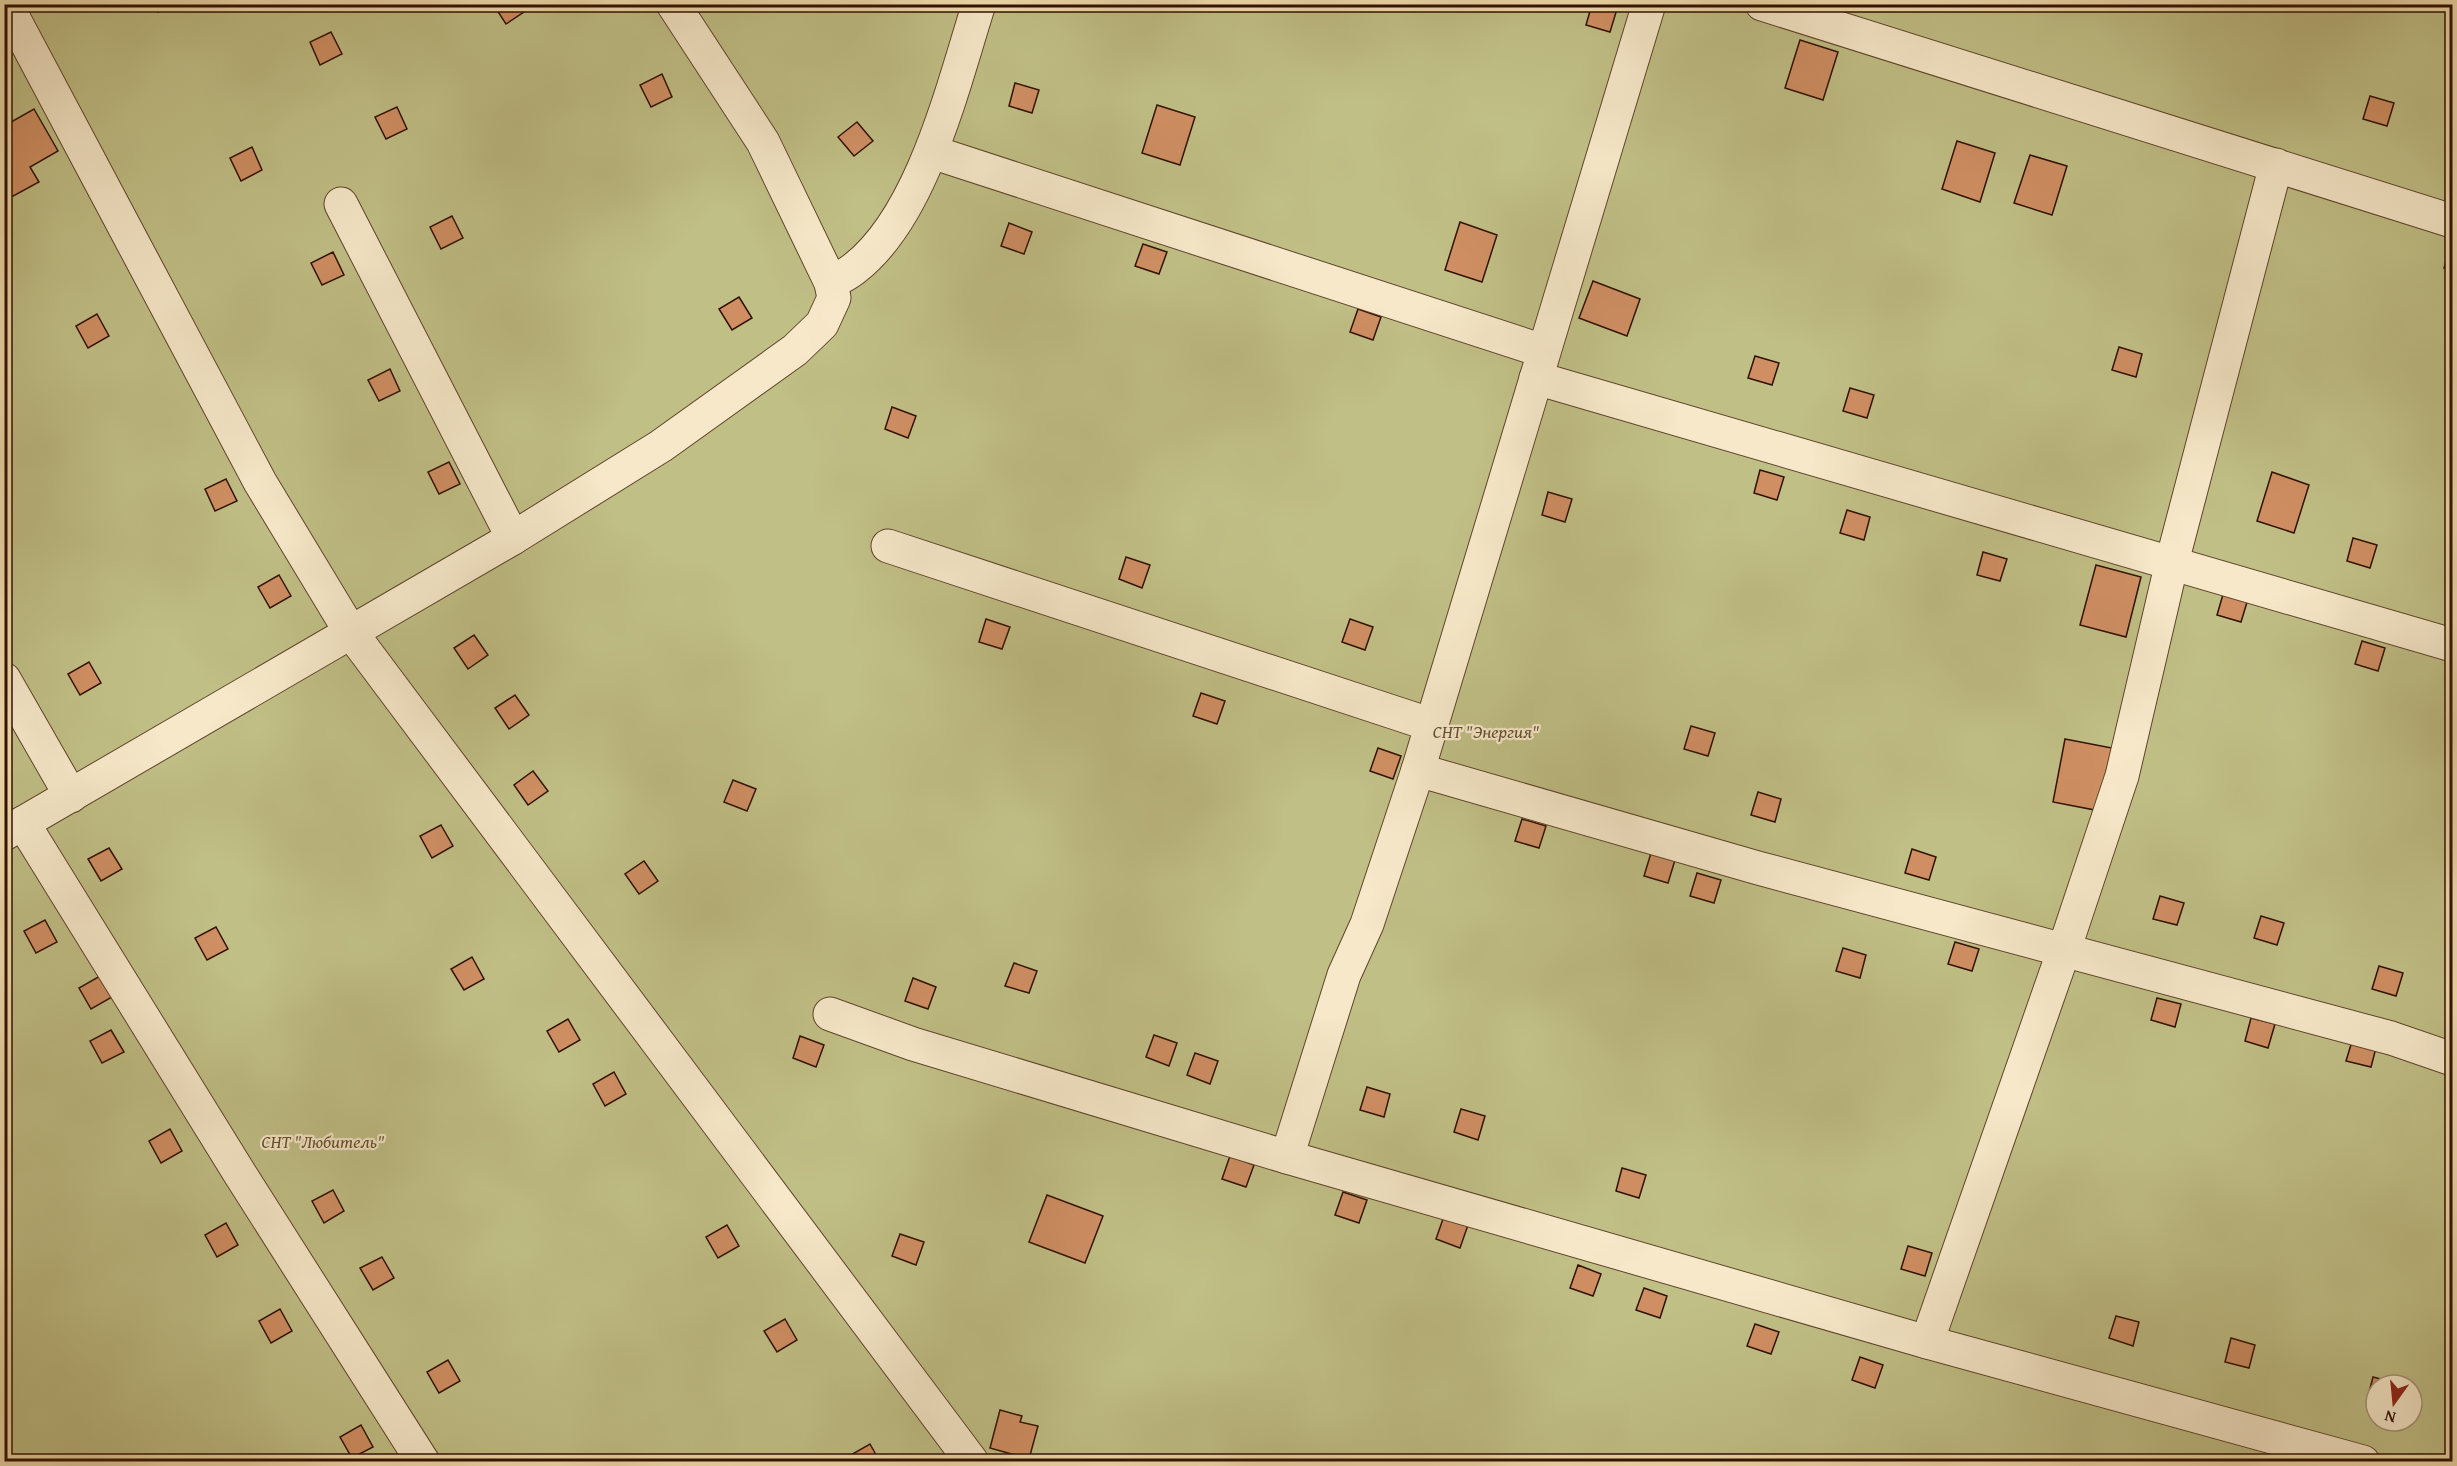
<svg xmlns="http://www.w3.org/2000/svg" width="2457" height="1466" font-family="'Gentium Book Plus',serif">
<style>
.green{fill:#c0bf86;stroke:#786843;stroke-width:1.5;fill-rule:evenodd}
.building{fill:#cf8f63;stroke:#301100;stroke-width:1.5}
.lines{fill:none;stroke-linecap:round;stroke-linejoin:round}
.minor-casing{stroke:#60442b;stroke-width:35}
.minor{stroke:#f6e8c9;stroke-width:33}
.labels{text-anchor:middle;stroke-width:4.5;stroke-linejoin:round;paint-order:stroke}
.park-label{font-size:18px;font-style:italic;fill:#624e2f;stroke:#f6e8c9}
</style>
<rect width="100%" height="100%" fill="#f1dcac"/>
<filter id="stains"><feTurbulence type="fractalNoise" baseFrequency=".00333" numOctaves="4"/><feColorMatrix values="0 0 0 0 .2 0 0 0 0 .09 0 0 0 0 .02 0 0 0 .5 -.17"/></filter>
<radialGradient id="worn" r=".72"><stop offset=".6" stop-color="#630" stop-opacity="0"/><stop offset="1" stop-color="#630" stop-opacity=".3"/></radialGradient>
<path class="green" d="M5 5H2452V1461L5 1462ZM2376 1385H2412V1421H2376Z"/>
<g class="building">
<path d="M154 4H175L158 12Z"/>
<path d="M493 4H536L506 24Z"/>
<path d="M1592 4H1603L1617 9 1610 32 1586 25Z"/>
<path d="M331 32 342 54 320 65 310 42Z"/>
<path d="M1800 40 1838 52 1823 100 1785 88Z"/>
<path d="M662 74 672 97 651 107 640 85Z"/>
<path d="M1015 83 1039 90 1032 113 1009 106Z"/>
<path d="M2370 96 2394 103 2387 126 2363 119Z"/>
<path d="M1157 105 1195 117 1180 165 1142 153Z"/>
<path d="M397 107 407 129 386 139 375 117Z"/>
<path d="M34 109 58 151 30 167 39 182 4 201V126Z"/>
<path d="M857 122 873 141 854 156 838 137Z"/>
<path d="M1957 141 1995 153 1980 202 1942 189Z"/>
<path d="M252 147 262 170 241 181 230 158Z"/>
<path d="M2030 155 2067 166 2052 215 2014 203Z"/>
<path d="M452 216 463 238 441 249 430 227Z"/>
<path d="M1460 222 1497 235 1482 282 1445 270Z"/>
<path d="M1009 223 1032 232 1024 254 1001 246Z"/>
<path d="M1143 244 1167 252 1159 274 1135 266Z"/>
<path d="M2451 245 2452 246V271L2444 268Z"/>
<path d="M333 252 344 275 322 285 311 263Z"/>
<path d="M1593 281 1640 299 1627 336 1579 318Z"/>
<path d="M739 297 752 318 732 330 719 309Z"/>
<path d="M1358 309 1381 317 1373 340 1350 332Z"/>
<path d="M97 314 109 336 88 348 76 326Z"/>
<path d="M2119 347 2142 354 2136 377 2112 370Z"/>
<path d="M1755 356 1779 363 1772 385 1748 378Z"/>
<path d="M390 369 400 391 379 401 368 380Z"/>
<path d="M1850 388 1874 395 1867 418 1843 411Z"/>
<path d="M892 407 916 416 908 438 885 429Z"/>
<path d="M449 462 460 484 439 494 428 472Z"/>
<path d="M1760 470 1784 477 1777 500 1754 493Z"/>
<path d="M2272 472 2309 485 2294 533 2257 521Z"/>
<path d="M226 479 237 501 215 511 205 489Z"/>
<path d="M1548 492 1572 499 1565 522 1542 515Z"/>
<path d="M1847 510 1870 517 1864 540 1840 533Z"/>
<path d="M2353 538 2377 545 2370 568 2347 561Z"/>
<path d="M1983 552 2007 559 2000 581 1977 575Z"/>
<path d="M1126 557 1150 565 1142 588 1119 579Z"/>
<path d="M2096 565 2141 577 2126 637 2080 625Z"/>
<path d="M279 575 291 596 270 608 258 587Z"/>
<path d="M2224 591 2248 599 2241 622 2217 615Z"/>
<path d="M986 619 1010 627 1002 649 979 642Z"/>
<path d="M1350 619 1373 627 1365 650 1342 642Z"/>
<path d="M474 635 488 655 468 669 454 648Z"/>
<path d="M2362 641 2385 648 2378 671 2355 664Z"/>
<path d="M89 662 101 683 80 695 68 674Z"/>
<path d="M1201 693 1225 701 1217 724 1193 716Z"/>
<path d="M515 695 529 715 509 729 495 708Z"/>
<path d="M1691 726 1715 733 1708 756 1684 749Z"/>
<path d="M2065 739 2112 748 2100 811 2053 802Z"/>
<path d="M1378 748 1401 756 1393 779 1370 771Z"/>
<path d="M533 771 548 791 528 805 514 785Z"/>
<path d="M733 780 756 789 747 811 724 802Z"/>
<path d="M1758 792 1781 799 1775 822 1751 815Z"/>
<path d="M1522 819 1546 826 1539 848 1515 841Z"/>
<path d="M441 825 453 846 432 858 420 836Z"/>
<path d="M109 848 122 869 101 881 88 859Z"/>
<path d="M1912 849 1936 857 1929 880 1905 873Z"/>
<path d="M1651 853 1675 860 1668 883 1644 876Z"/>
<path d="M644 861 658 881 639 894 625 874Z"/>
<path d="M1697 873 1721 880 1714 903 1690 896Z"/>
<path d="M2160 896 2184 903 2177 925 2153 919Z"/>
<path d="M2261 916 2284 923 2277 945 2254 938Z"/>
<path d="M45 920 57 942 36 953 24 931Z"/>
<path d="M216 927 228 949 207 960 195 938Z"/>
<path d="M1955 942 1979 949 1972 971 1948 964Z"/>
<path d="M1843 948 1866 955 1860 978 1836 971Z"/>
<path d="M472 957 484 979 464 990 451 969Z"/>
<path d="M1014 963 1037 971 1029 993 1005 986Z"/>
<path d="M2379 966 2403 973 2396 996 2372 989Z"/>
<path d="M100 976 112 997 91 1009 79 988Z"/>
<path d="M913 978 936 987 928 1009 905 1001Z"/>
<path d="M2157 998 2181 1004 2175 1027 2151 1020Z"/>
<path d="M2251 1018 2275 1024 2268 1048 2245 1041Z"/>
<path d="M568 1019 580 1040 559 1052 547 1031Z"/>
<path d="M111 1030 124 1052 102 1063 90 1041Z"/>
<path d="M1154 1035 1177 1043 1169 1066 1146 1057Z"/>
<path d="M800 1036 824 1045 816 1067 793 1058Z"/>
<path d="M2353 1038 2377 1044 2371 1067 2346 1061Z"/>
<path d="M1195 1053 1218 1061 1210 1084 1187 1075Z"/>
<path d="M614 1072 626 1094 605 1106 593 1084Z"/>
<path d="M1367 1087 1390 1094 1384 1117 1360 1110Z"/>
<path d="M1461 1109 1485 1116 1478 1140 1454 1132Z"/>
<path d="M170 1129 182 1151 161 1163 149 1141Z"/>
<path d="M1230 1156 1254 1165 1246 1187 1222 1179Z"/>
<path d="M1622 1168 1646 1175 1639 1198 1616 1191Z"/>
<path d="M333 1190 344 1211 324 1223 312 1201Z"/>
<path d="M1343 1192 1367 1200 1359 1223 1335 1215Z"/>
<path d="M1047 1195 1103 1216 1085 1263 1029 1242Z"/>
<path d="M1444 1216 1468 1225 1460 1248 1436 1239Z"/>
<path d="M226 1223 238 1245 217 1257 205 1235Z"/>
<path d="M727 1225 739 1246 718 1258 706 1237Z"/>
<path d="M900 1234 924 1242 916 1265 892 1256Z"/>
<path d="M1908 1246 1932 1253 1925 1276 1901 1269Z"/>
<path d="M382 1257 394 1278 373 1290 360 1268Z"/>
<path d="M1578 1265 1601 1274 1593 1296 1570 1288Z"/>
<path d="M1644 1288 1667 1296 1660 1318 1636 1310Z"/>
<path d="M280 1309 292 1331 271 1343 259 1321Z"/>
<path d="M2116 1316 2139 1322 2133 1346 2109 1338Z"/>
<path d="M785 1319 797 1340 777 1352 764 1331Z"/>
<path d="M1755 1324 1779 1332 1771 1354 1747 1346Z"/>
<path d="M2231 1338 2255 1345 2249 1368 2225 1362Z"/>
<path d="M1860 1357 1883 1365 1875 1388 1852 1380Z"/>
<path d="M448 1360 460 1381 439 1393 427 1372Z"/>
<path d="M2373 1377 2397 1383 2396 1385H2376V1402L2367 1400Z"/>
<path d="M1000 1410 1022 1416 1020 1422 1038 1426 1029 1459 990 1448Z"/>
<path d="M361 1425 373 1447 352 1458 340 1437Z"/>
<path d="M870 1444 880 1462H853L849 1456Z"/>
</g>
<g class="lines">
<g class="minor-casing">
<g id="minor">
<path d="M6 4 260 482 350 631 972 1462"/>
<path d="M1762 4 2452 221"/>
<path d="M932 152 1543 351"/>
<path d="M341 204 513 538"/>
<path d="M831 283C839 278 848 274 855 268 923 215 953 85 979 4"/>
<path d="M1536 378 2452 645"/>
<path d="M888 546 1432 725"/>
<path d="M4 679 71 796"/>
<path d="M1418 770 1758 868 2391 1038 2452 1059"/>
<path d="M23 823 240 1174 423 1462"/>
<path d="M4 834 513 538 661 446 795 350 822 324 834 298 831 283 763 142 673 4"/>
<path d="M830 1014 913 1044 1287 1157 1927 1342 2363 1462"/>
<path d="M1287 1157 1344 975 1367 924 1418 770 1649 4"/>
<path d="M1927 1342 2064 950 2122 776 2172 562 2276 165"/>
</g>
</g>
<use href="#minor" class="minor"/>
</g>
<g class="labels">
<g class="park-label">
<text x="1486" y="738">СНТ "Энергия"</text>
<text x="323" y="1148">СНТ "Любитель"</text>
</g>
</g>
<rect width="2457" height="1466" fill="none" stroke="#f1dcac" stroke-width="24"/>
<rect x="6" y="6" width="2445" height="1454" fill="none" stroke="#301100" stroke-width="3"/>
<rect x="12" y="12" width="2433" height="1442" fill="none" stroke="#301100" stroke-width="1.5"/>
<g transform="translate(2394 1403) rotate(195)"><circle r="28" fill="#f6e8c9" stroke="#a79279" stroke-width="1.5"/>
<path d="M0-4.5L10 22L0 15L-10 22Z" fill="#8f2418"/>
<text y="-9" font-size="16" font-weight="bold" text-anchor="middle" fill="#301100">N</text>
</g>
<rect width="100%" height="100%" filter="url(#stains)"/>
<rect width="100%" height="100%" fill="url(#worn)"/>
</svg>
